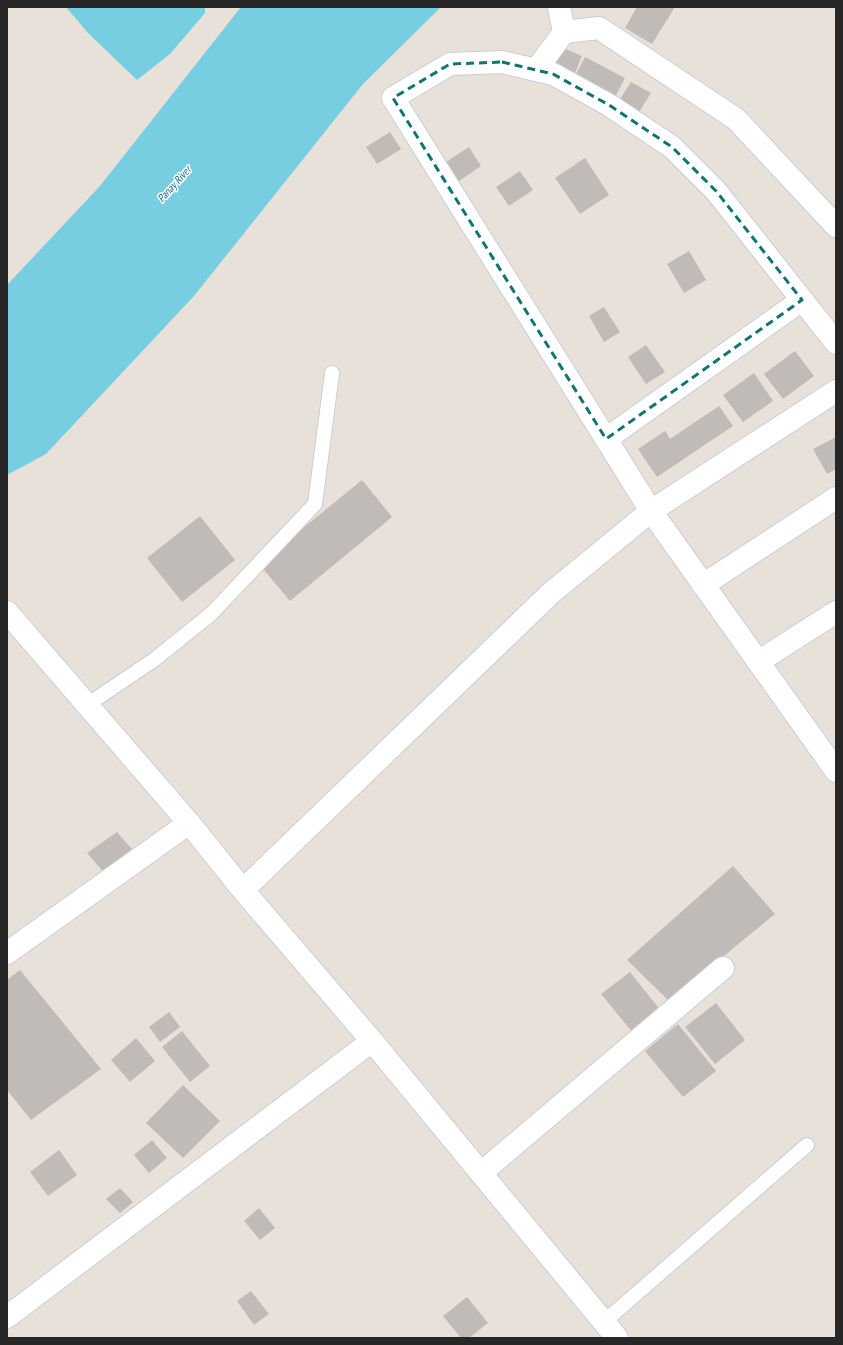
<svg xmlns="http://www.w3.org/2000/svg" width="843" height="1345" font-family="'PT Sans Narrow',sans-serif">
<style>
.water{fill:#77cee1}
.building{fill:#c1bbb7}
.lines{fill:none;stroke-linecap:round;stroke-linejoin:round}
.lane-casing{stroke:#c9cdd8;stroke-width:16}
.street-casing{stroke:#c9cdd8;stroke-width:24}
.lane{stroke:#fff;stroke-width:14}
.street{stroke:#fff;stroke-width:22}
.marked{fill:none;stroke:#0f766e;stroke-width:3;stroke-dasharray:8 5;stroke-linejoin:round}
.labels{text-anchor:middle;stroke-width:3;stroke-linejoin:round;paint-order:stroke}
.water-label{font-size:11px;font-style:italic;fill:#1a6c88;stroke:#fff}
</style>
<rect width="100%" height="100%" fill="#e8e1da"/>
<g class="water">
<path d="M66 7H205V13L170 54 137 80 88 33Z"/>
<path d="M241 7H441L363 84 194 296 46 454 7 475V285L100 186Z"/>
</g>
<g class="building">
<path d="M637 7H675L652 44 625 28Z"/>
<path d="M559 46 582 56 573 78 550 68Z"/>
<path d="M585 57 625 78 614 99 574 78Z"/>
<path d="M631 82 651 93 639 112 619 101Z"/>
<path d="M390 132 401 149 377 164 366 147Z"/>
<path d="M469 147 481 166 459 181 446 162Z"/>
<path d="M585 158 609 195 580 214 555 178Z"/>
<path d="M520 171 533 190 509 206 496 187Z"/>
<path d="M689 251 706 280 684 293 667 264Z"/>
<path d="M604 307 620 332 604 342 589 316Z"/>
<path d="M646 345 665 372 646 384 628 357Z"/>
<path d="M795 351 814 376 783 399 764 374Z"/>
<path d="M754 373 773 401 743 422 723 395Z"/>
<path d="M719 406 733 426 657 477 638 449 665 431 670 439Z"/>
<path d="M836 437V469L827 474 813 449Z"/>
<path d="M362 480 392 517 290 601 259 564Z"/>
<path d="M200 516 235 560 182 602 147 558Z"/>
<path d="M117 832 137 855 107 876 87 853Z"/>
<path d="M733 866 775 914 669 1001 627 960Z"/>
<path d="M20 970 101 1069 31 1120 7 1090V980Z"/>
<path d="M630 972 661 1011 633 1033 601 994Z"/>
<path d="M716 1003 745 1040 715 1064 685 1027Z"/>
<path d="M169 1012 180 1027 160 1042 149 1027Z"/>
<path d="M678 1024 716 1071 683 1097 645 1051Z"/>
<path d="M182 1031 210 1066 190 1082 162 1047Z"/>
<path d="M136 1038 155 1061 130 1082 111 1060Z"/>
<path d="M183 1085 220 1121 183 1158 146 1123Z"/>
<path d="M152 1140 167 1158 149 1173 134 1155Z"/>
<path d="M59 1150 77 1175 48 1196 30 1172Z"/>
<path d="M120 1188 133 1202 120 1213 106 1199Z"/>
<path d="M259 1208 275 1228 260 1240 244 1221Z"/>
<path d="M251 1291 269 1314 254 1325 237 1301Z"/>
<path d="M467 1297 488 1323 469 1338H461L443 1316Z"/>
</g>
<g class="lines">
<g class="lane-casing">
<g id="lane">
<path d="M87 705 155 659 211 614 315 504 332 373"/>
<path d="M604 1322 807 1145"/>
</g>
</g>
<g class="street-casing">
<g id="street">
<path d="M559 7 564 32"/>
<path d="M536 70 564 32 599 28 736 119 836 226"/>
<path d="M836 343 716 191 672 147 609 105 553 74 502 62 450 64 393 98 651 511 836 771"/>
<path d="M606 439 802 300"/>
<path d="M703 585 836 498"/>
<path d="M7 612 189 823 243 890 372 1041 617 1338"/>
<path d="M758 662 836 612"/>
<path d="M243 890 551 593 651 511 836 391"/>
<path d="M7 953 189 823"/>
<path d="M481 1173 723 968"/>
<path d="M7 1317 372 1041"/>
</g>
</g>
<use href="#lane" class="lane"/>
<use href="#street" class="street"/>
</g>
<path class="marked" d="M502 62 553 74 609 105 672 147 716 191 802 300 606 439 393 98 450 64Z"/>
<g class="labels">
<g class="water-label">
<text transform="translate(174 184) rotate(-48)" y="4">Panay River</text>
</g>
</g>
<rect width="843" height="1345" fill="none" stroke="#272727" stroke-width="16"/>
</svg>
